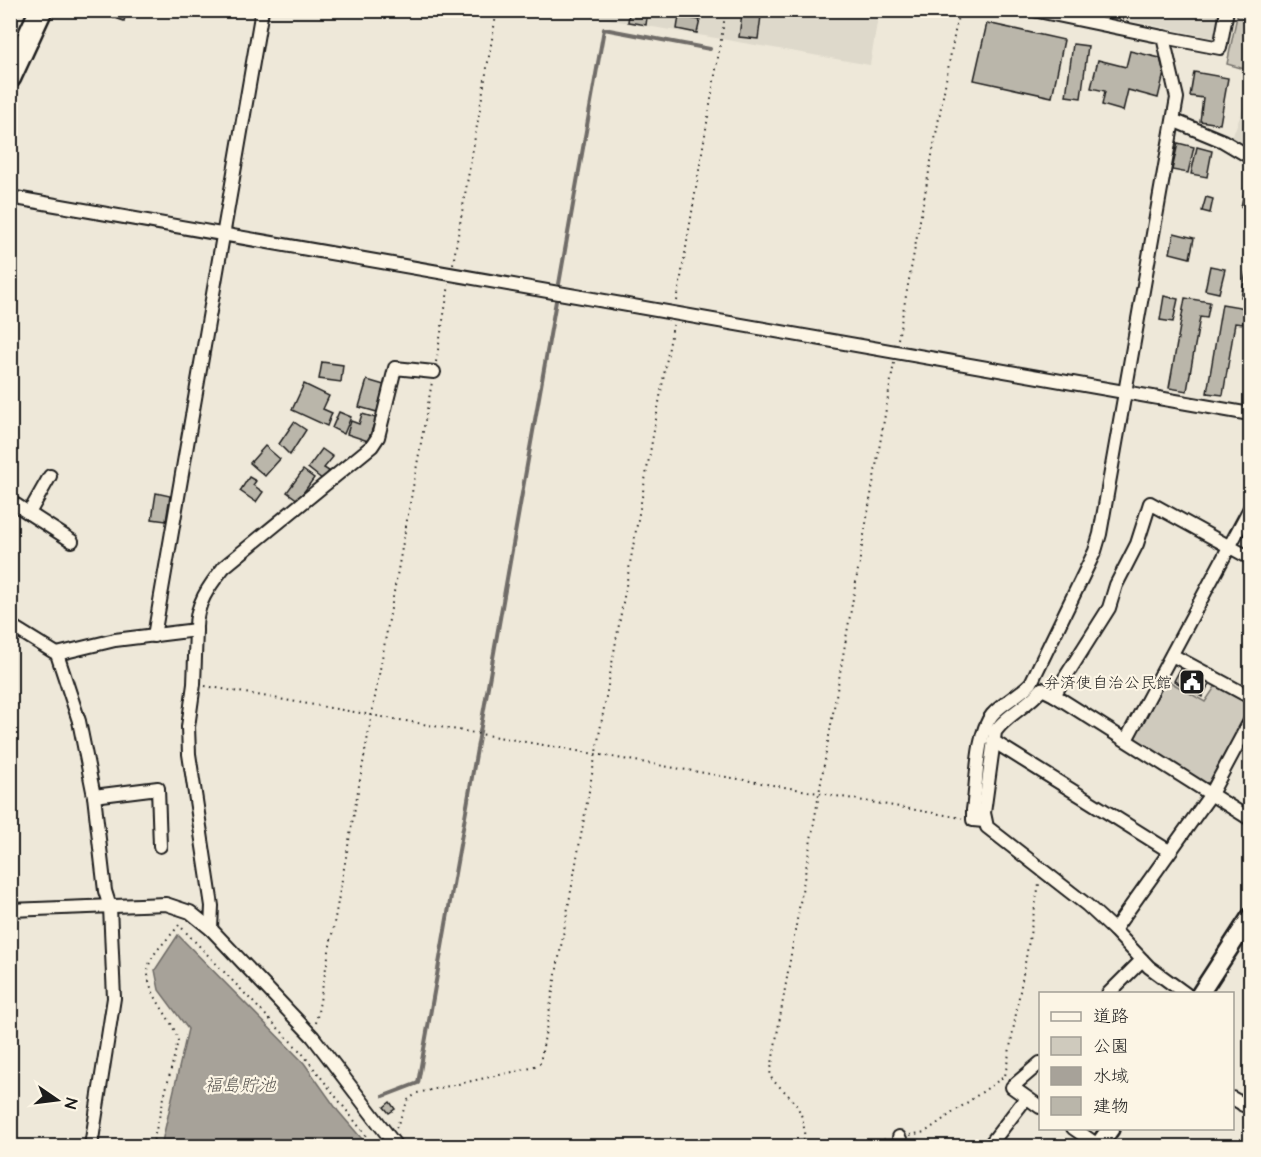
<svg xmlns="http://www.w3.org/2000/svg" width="1261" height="1157" font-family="'Architects Daughter','Klee One',sans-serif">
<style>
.built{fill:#ded9cb}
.green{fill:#cfcabd;stroke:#76736c;stroke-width:1.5}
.water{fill:#a7a299;stroke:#6f6c67;stroke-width:1.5}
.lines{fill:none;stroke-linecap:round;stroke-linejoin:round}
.stream{stroke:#6f6c67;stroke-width:4}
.building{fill:#bab6aa;stroke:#1c1c1c;stroke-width:1.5}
.street-casing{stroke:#1c1c1c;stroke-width:16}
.secondary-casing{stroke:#1c1c1c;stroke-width:21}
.highway-casing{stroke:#1c1c1c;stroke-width:26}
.path{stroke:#1c1c1c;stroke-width:2;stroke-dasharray:1.5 4.5;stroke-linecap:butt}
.street{stroke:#fcf5e5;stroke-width:12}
.secondary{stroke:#fcf5e5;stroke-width:16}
.highway{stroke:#fcf5e5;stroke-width:21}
.labels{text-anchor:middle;stroke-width:4.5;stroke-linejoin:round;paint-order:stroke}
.poi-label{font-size:16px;fill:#1c1c1c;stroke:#fcf5e5;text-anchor:end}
.water-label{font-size:18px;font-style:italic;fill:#5b5854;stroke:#fcf5e5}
</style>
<rect width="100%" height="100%" fill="#eee8d9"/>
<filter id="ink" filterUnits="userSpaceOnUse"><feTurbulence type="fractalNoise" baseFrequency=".0167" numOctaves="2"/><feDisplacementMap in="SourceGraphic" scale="12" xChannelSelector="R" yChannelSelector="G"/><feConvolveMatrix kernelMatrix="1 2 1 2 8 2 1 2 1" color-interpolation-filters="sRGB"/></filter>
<g filter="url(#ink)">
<g class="built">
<path d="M562 11H879L870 65Z"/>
<path d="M1083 11H1219L1214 38Z"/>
<path d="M1245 104 1250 105V150L1231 140Z"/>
</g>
<g class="green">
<path d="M1238 11H1250L1248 70 1227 64Z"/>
<path d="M1165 679 1205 702 1217 684 1250 702V711L1212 782 1205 783 1136 741 1135 735Z"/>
</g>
<path class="water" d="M178 935 304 1063 338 1111 368 1146H161L188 1029 159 990 155 970Z"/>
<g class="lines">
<path class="stream" d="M384 1096 418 1083 604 29 710 49"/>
</g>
<g class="building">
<path d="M10 10H19L13 25H10Z"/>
<path d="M108 10H127L124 21 106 15Z"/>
<path d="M742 13 761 16 758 39 739 37Z"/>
<path d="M629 14 647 17 646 25 628 22Z"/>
<path d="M679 16 700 20 697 33 677 29Z"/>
<path d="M987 23 1064 40 1052 97 974 80Z"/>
<path d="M1073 44 1088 46 1081 98 1066 96Z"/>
<path d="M1130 51 1160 58 1164 73 1158 98 1128 90 1123 111 1102 105 1105 91 1091 88 1098 60 1126 67Z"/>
<path d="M1194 72 1228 78 1220 124 1200 121 1203 98 1190 96Z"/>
<path d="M1178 143 1194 147 1188 173 1172 170Z"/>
<path d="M1197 147 1212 151 1207 177 1191 174Z"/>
<path d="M1246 184H1250V226L1247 225 1250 209 1241 207Z"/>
<path d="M1206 197 1213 199 1210 213 1202 211Z"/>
<path d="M1174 233 1194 238 1190 258 1170 253Z"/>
<path d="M1210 266 1225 269 1219 293 1205 290Z"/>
<path d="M1246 273 1250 274V299L1241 297Z"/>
<path d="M1164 296 1178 299 1173 322 1160 320Z"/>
<path d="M1185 298 1210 302 1207 318 1200 317 1187 391 1169 388Z"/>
<path d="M1222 304 1246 308 1243 324 1235 323 1223 395 1207 393Z"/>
<path d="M322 362 343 365 341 382 319 379Z"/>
<path d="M367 380 384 385 377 412 359 407Z"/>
<path d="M304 384 329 396 323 409 332 413 327 426 292 410Z"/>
<path d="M339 412 351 417 344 434 332 428Z"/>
<path d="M362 414 376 418 368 441 347 434 351 421 359 424Z"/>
<path d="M294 422 306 430 290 455 279 444Z"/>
<path d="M265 446 280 459 265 476 250 463Z"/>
<path d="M322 449 333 457 324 468 329 471 323 480 308 468Z"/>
<path d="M303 470 314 478 298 500 287 492Z"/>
<path d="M249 477 256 481 253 485 263 492 256 502 240 491Z"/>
<path d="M156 493 170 496 166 521 152 519Z"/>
<path d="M1182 666 1210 682 1202 697 1174 681Z"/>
<path d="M390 1102 395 1109 389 1113 384 1107Z"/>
</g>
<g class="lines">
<g class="street-casing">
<g id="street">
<path d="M1163 37 1220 48 1227 10"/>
<path d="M1175 121 1223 141 1250 157"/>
<path d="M10 197 1250 414"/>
<path d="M10 501 72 541"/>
<path d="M29 513 50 476"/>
<path d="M10 625 57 654 79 721 94 796 105 891 110 907 114 998 91 1146"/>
<path d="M196 630C195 605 209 586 224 567L372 446 378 437 395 368 434 372"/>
<path d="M154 636 262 10"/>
<path d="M57 654 115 640 196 630 194 684 188 727 189 754 212 906 211 929"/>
<path d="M1172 655 1250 697"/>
<path d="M1054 695 1250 819"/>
<path d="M1126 740 1250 508"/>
<path d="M993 741 1169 851"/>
<path d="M94 796 158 788 160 846"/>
<path d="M984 821 973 820V810C977 784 976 734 992 715 1002 703 1020 695 1031 683L1095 551 1100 534 1177 98 1163 37 1033 10"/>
<path d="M10 910 166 904 190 912 211 929 313 1037 396 1146"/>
<path d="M1114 930 1087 905 987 827 984 813 995 732C1004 717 1029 705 1042 689L1054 695 1109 608 1116 585 1137 544 1150 503 1250 558"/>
<path d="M1108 994 1142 960"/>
<path d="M1186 994 1149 967 1114 930 1211 794 1250 721"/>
<path d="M1040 1063 1012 1087 1040 1107"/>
<path d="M1232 1098 1250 1108"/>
<path d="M1243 1105 1250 1095"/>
<path d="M1073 1128 1099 1146"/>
<path d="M899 1137 903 1146"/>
<path d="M989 1146 1026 1098"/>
</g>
</g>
<g class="secondary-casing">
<g id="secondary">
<path d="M1200 994 1250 917"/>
<path d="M1098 1146 1111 1128"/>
</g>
</g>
<g class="highway-casing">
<path id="highway" d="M10 77 41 10"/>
</g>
<g class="path">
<path d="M453 264 497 10"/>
<path d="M677 301 726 10"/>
<path d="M898 339 959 10"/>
<path d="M436 362 449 285"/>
<path d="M205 686 962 818"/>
<path d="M316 1023 432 382"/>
<path d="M396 1128 408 1100 417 1093 531 1068 540 1063 673 325"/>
<path d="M910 1135 925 1132 1005 1076 1039 884"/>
<path d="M152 1146 178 1041C173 1015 136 986 152 958 159 946 171 936 179 925L302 1053 374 1146"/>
<path d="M803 1146C807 1123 801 1106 783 1090 778 1085 772 1081 770 1075L894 363"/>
<path d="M848 1146 887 1139"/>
</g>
<use href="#street" class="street"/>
<use href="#secondary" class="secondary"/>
<use href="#highway" class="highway"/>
</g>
</g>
<defs>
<g id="civic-square" transform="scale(1.35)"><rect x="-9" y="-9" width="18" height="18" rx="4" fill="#1c1c1c" stroke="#fcf5e5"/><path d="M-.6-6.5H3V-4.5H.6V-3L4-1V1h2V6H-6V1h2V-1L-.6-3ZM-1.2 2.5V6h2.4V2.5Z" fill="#fff"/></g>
</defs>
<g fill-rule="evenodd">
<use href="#civic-square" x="1192" y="682"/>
</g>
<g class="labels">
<g class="poi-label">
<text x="1172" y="688">弁済使自治公民館</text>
</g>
<g class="water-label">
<text x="240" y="1091">福島貯池</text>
</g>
</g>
<rect width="1261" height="1157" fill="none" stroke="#fcf5e5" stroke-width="36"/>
<rect x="18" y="18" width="1225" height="1121" fill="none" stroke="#1c1c1c" stroke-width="2" filter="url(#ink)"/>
<rect x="1039" y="992" width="195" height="138" fill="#fcf5e5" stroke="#a29e95" stroke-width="1.5"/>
<rect x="1051" y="1012" width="30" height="9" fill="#fcf5e5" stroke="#a29e95" stroke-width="1.5"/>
<text x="1093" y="1022" font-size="18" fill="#1c1c1c">道路</text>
<rect x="1051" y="1037" width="30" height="18" fill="#cfcabd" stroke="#a29e95" stroke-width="1.5"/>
<text x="1093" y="1052" font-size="18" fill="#1c1c1c">公園</text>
<rect x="1051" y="1067" width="30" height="18" fill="#a7a299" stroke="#a29e95" stroke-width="1.5"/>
<text x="1093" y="1082" font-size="18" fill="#1c1c1c">水域</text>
<rect x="1051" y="1097" width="30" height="18" fill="#bab6aa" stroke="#a29e95" stroke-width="1.5"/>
<text x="1093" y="1112" font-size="18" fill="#1c1c1c">建物</text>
<g transform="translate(57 1100) rotate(104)" stroke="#fcf5e5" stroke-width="4.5" paint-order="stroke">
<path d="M0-4.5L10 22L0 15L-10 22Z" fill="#1c1c1c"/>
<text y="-9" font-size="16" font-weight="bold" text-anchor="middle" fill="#1c1c1c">N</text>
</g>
</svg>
